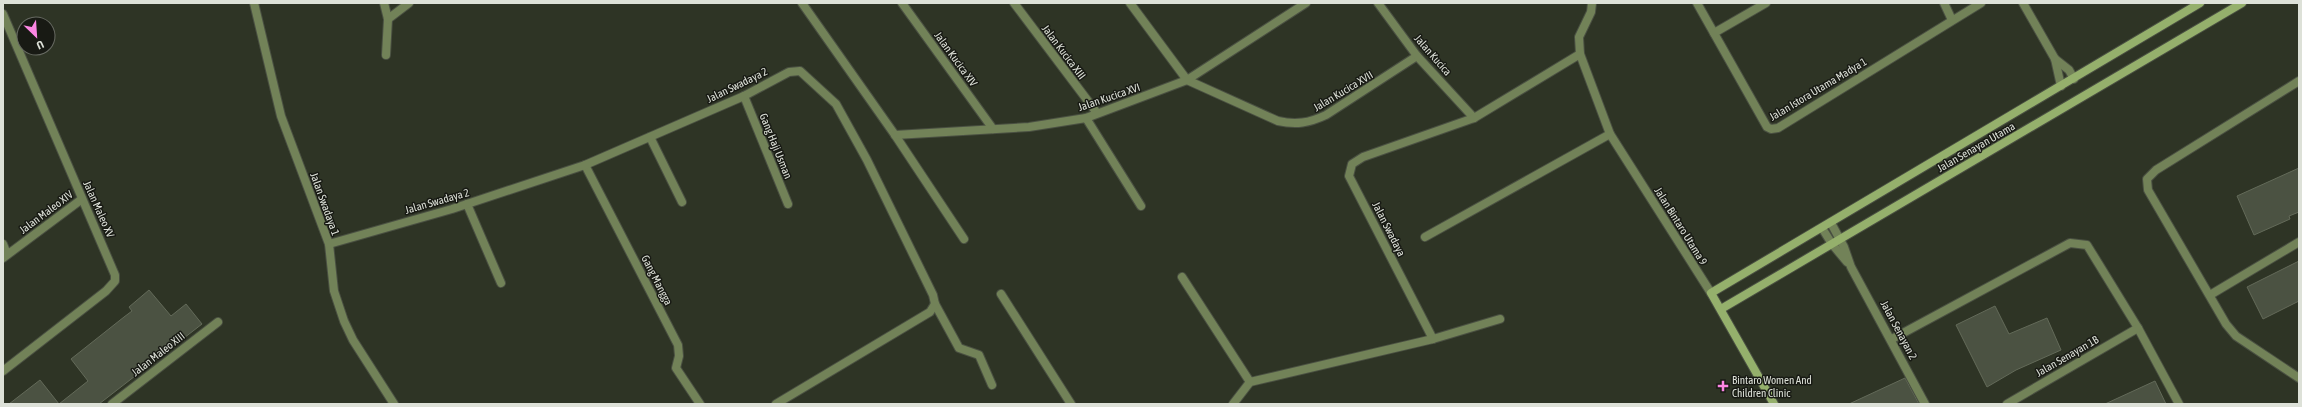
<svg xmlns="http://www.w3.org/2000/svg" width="2302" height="407" font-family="'Asap Condensed',sans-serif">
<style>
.building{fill:#4b5242;stroke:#636a59}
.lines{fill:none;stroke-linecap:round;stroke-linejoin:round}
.street-casing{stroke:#4a5042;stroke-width:10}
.secondary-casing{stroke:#4a5042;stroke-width:10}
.street{stroke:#728258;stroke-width:8}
.secondary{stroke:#95b06c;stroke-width:8}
.poi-dot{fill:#fc86e3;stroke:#181a14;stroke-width:1.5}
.labels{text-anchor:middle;stroke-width:3;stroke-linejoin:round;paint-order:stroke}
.street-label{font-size:11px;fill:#dde1d8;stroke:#181a14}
.poi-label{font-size:11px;fill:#dde1d8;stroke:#181a14;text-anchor:start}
</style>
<rect width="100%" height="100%" fill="#2e3425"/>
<g class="building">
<path d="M2299 168V212L2289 216 2290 219 2254 235 2237 196Z"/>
<path d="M2299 261V301L2263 319 2247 287Z"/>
<path d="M149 290 171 316 186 304 202 324 99 404H9L40 380 59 404 88 381 71 359 124 317 132 311 129 307Z"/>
<path d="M1995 306 2009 334 2047 318 2061 350 2016 370 1987 387 1956 325Z"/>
<path d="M1905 378 1919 404H1849Z"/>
<path d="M2155 381 2166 404H2105Z"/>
</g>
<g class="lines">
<g class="street-casing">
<g id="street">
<path d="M254 3 281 116 329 244 334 291 344 321 353 340 394 404"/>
<path d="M384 3 388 19 386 55"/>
<path d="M802 3 895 135 964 239"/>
<path d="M902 3 993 129"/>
<path d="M1014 3 1097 113"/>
<path d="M1130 3 1187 80 1278 121C1296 125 1309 123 1326 115L1417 56"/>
<path d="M1378 3 1417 56 1474 118"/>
<path d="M1592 3 1591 12 1579 37 1580 54 1610 134 1711 293"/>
<path d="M1697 3 1767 127 1771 129 1778 128 1981 3"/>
<path d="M1944 3 1952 20"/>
<path d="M2023 3 2055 59 2069 70 2074 79"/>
<path d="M3 14 115 275V281L106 291 3 371"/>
<path d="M388 19 409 3"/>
<path d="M1714 33 1766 3"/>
<path d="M2055 59 2061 86"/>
<path d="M2299 81 2156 170 2147 179 2148 190 2226 324 2236 336 2299 378"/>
<path d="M744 96 788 204"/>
<path d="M1086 118 1141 206"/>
<path d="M895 135 1029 127 1086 118 1187 80 1306 3"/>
<path d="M650 137 682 202"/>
<path d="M585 165 678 345 679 356 676 368 700 404"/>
<path d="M467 204 501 283"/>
<path d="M1831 223 1844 247 1851 267 1925 404"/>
<path d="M1822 228 1832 244 1847 262"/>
<path d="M1425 237 1610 134"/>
<path d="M3 244 7 254"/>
<path d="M329 244 452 209 585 165 744 96 789 72 800 71 836 104 867 160 933 295 935 304 959 348 979 355 992 385"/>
<path d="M3 258 82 199"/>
<path d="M1182 277 1250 382"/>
<path d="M1001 294 1071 404"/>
<path d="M2210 295 2299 242"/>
<path d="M1433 339 1349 176 1352 164 1363 157 1474 118 1580 54"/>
<path d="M1892 339 2070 243 2087 245 2138 328 2179 404"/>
<path d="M112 404 218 322"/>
<path d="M776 404 930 312 935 304"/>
<path d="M1233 404 1250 382 1433 339 1500 319"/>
<path d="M2007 404 2138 328"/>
</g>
</g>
<g class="secondary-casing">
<g id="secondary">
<path d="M1721 309 2242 3"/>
<path d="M1774 404 1711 293 2200 3"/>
</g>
</g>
<use href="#street" class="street"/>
<use href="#secondary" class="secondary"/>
</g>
<path class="poi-dot" d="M1721 380h4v4h4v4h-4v4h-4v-4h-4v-4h4z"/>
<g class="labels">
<g class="street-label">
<text transform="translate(1064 52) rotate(53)" y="4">Jalan Kucica XIII</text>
<text transform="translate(1433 55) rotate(49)" y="4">Jalan Kucica</text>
<text transform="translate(956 59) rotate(54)" y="4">Jalan Kucica XIV</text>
<text transform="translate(737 85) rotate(-26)" y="4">Jalan Swadaya 2</text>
<text transform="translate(1818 89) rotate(-31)" y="4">Jalan Istora Utama Madya 1</text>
<text transform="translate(1343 91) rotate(-31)" y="4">Jalan Kucica XVII</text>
<text transform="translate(1109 97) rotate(-19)" y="4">Jalan Kucica XVI</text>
<text transform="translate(776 146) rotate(68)" y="4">Gang Haji Usman</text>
<text transform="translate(1976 147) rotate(-30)" y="4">Jalan Senayan Utama</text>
<text transform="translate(437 201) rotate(-16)" y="4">Jalan Swadaya 2</text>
<text transform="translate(325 204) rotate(70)" y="4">Jalan Swadaya 1</text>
<text transform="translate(99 209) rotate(66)" y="4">Jalan Maleo XV</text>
<text transform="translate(46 212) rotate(-37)" y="4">Jalan Maleo XIV</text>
<text transform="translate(1681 226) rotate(58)" y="4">Jalan Bintaro Utama 9</text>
<text transform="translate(1389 229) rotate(63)" y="4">Jalan Swadaya</text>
<text transform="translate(657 280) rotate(63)" y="4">Gang Mangga</text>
<text transform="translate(1899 330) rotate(62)" y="4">Jalan Senayan 2</text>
<text transform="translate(158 354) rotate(-38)" y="4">Jalan Maleo XIII</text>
<text transform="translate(2067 356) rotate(-30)" y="4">Jalan Senayan 1B</text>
</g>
<g class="poi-label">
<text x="1732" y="384">Bintaro Women And<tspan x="1732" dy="13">Children Clinic</tspan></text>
</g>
</g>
<rect width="2302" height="407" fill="none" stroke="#dde1d8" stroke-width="8"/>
<g transform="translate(36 36) rotate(155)"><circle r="19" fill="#181a14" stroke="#676a62"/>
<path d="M0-3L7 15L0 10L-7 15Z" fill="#fc86e3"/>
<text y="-6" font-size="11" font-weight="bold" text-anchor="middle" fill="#dde1d8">U</text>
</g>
</svg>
